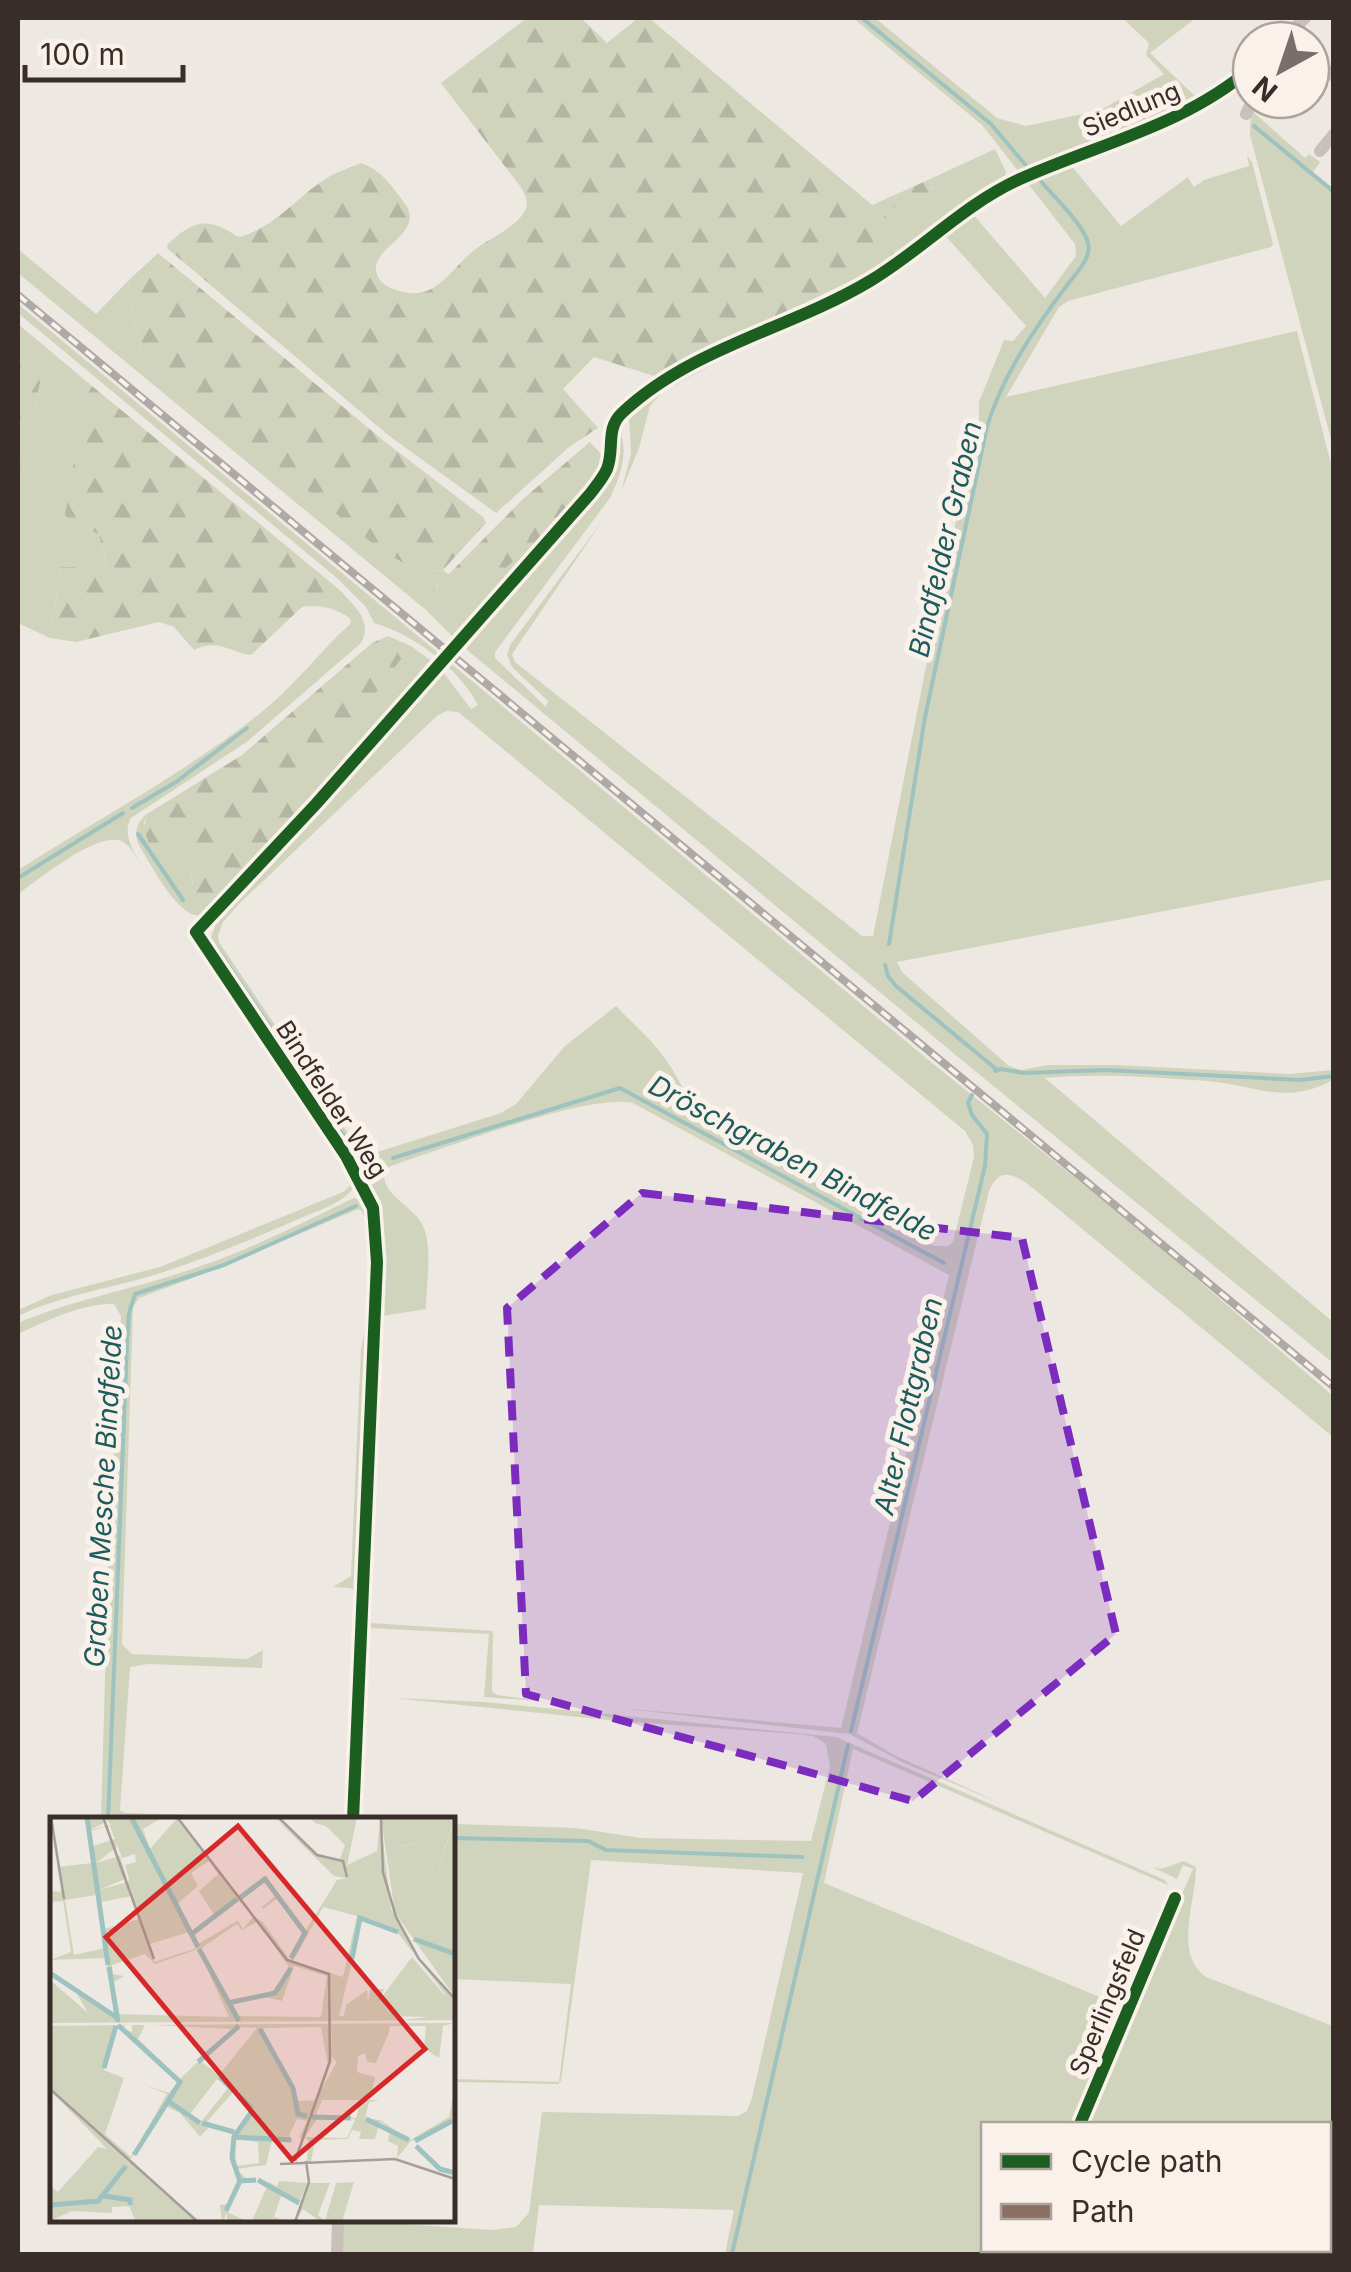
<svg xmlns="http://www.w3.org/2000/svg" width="1351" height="2272" font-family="Inter,sans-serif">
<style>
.green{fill:#d0d4bc;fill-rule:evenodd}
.forest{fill:url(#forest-firs)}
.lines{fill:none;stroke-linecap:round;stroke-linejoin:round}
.stream{stroke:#9ec2bf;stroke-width:4}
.street{stroke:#c8c0bb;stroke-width:12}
.rail-casing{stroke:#afa9a6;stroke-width:8}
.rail{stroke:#faf2ea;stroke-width:4;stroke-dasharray:11;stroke-linecap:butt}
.street-bridge{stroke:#c8c0bb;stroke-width:12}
.quiet{stroke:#8d6e63;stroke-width:10;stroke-dasharray:20 10;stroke-linecap:butt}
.cycleway-casing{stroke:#faf2ea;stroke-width:19}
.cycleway{stroke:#1b5e20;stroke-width:12}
.marked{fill:#7b2cbf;fill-opacity:0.2;stroke:#7b2cbf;stroke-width:8;stroke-dasharray:20 12;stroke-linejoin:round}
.labels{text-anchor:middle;stroke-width:10;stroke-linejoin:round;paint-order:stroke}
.street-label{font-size:25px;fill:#392d29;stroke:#faf2ea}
.water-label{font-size:28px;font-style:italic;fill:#1d5b5c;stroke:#faf2ea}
.inset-river{fill:none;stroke:#9ec2bf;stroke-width:5}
.inset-road{fill:none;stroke:#a69d98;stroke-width:2.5}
.view{fill:#d62828;fill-opacity:0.15;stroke:#d62828;stroke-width:5}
.inset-edge{fill:none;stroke:#392d29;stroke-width:5}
</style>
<defs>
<pattern id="forest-firs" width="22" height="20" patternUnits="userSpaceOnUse" patternTransform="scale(2.5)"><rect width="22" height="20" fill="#d0d4bc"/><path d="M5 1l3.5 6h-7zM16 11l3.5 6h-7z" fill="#b3b6a2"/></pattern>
</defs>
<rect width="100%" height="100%" fill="#eee8e2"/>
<g class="green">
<path d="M853 18H875L997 118 1026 126 1101 110 1164 74 1146 55 1149 43 1122 18H1196L1150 53 1198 99 1028 172H1019L982 125Z"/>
<path d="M1251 110 1305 158 1309 154 1320 162 1313 172 1333 188V447L1250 135Z"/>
<path d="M995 149 1006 172 1004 182 955 210 915 241 872 205 897 194 893 205 934 189 928 180Z"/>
<path d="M1247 155 1252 162 1273 244 1271 247 1068 301 1059 307 1006 397 1297 331 1333 472V879L897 962 902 972 1009 1066 1021 1070 1047 1065H1117L1289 1074 1333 1070V1080C1285 1106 1256 1085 1207 1081 1154 1077 1097 1073 1045 1078L1333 1322V1363L975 1071 466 649 490 621 489 616 608 479C617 462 610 440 619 427 629 452 621 475 610 498L495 652V658L546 707 548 701 512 667 507 655 510 645 603 520 512 654 515 662 862 936H873L944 575 979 419V402L1004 340 1013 341 1026 326 942 232 971 212 1045 298 1076 256 1075 244 1029 185 1005 192 1070 164 1121 226 1188 177 1194 187 1204 180 1249 166Z"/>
<path d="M18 249 96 314 130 279 129 294 142 356 420 572 443 570 449 575 436 587 444 601 479 574 498 573 556 526 454 638 426 610 18 273Z"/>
<path d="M861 290H866L733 353 663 392 650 406 639 448 621 492 631 454 629 417 633 409 689 371Z"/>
<path d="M18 304 932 1063 1135 1226 1333 1396V1437L1039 1193C1021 1179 1001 1161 989 1191L857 1733 896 1756 1003 1804 904 1763 849 1734 619 1708 841 1728 949 1275 633 1103C589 1093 452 1146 402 1162L389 1167 384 1173C383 1195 410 1205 421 1222 434 1244 426 1284 426 1309L383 1316 376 1399 371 1623 493 1631 492 1691 497 1695 552 1702 484 1697 489 1634 368 1628 367 1653 363 1652 382 1267 381 1201 218 962 209 942 215 927 212 924 424 689 426 690 443 672 471 709 478 705C459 668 413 634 374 623L366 607 338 579 18 313ZM447 711 458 712 479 729 965 1131 973 1145 974 1157 953 1242 948 1246H935L911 1236 756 1150C684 1126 699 1102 660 1052 647 1035 630 1021 616 1006L565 1046 516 1104 501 1113 371 1154 360 1151 219 942 218 935 223 922 240 903 438 715Z"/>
<path d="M18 324 92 386 85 399 74 524 99 534 107 568 61 567 50 638 18 623V489L40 383 38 371 18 356Z"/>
<path d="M341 591C355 607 373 621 361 643L248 741 131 818C122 835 133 849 141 865 136 857 130 844 121 841 97 831 38 880 18 894V870C98 819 183 774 258 715 293 688 318 653 351 623L350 618C334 608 320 604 302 607L331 598Z"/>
<path d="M411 646 430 660 410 685 412 688 302 812V798L312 778Z"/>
<path d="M147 814 144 823 162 852 175 851 190 861 194 896 227 895C220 902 211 913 202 915 179 921 151 864 140 847 133 834 136 822 147 814Z"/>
<path d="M340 1156 355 1185C346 1202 320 1210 303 1217 253 1239 203 1260 151 1276 106 1289 60 1296 18 1316V1310L52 1295 160 1267 343 1192 350 1186Z"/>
<path d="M354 1198 363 1201 369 1212 373 1263 359 1548 357 1551 359 1594 350 1588 333 1587 351 1576 361 1349C370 1307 378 1252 362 1211L358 1209 214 1270 139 1298 133 1307 122 1644 132 1654 247 1659 263 1650 262 1668 148 1664 130 1667 120 1810 125 1813 305 1819H101L109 1536 121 1316 114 1304C81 1303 47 1321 18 1334V1323C72 1300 130 1290 186 1271 244 1253 299 1224 354 1198Z"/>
<path d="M393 1698 485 1702 836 1737 1165 1880 1172 1891 1168 1885 853 1749 824 1883 1124 2007 1075 2124H984V2250H1024L1022 2254H725L734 2210 539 2205 533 2254H340L341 2220 492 2230 516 2227 529 2213 542 2112 738 2116 747 2111 752 2098 803 1873 591 1860 561 2081 558 2084 453 2082V2079L559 2082 571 1984 453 1979V1824L576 1828 641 1838 811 1841 830 1766 826 1744 813 1736 798 1734 617 1721Z"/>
<path d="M1184 1861 1196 1867C1196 1902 1173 1954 1206 1977L1333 2026V2254H1158L1146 2250H1328V2124H1082L1193 1869 1183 1865 1177 1879 1152 1867 1161 1869Z"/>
</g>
<g class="forest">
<path d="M527 18H581L607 43 638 18H649L915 241 871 271 654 376 594 357 563 389 598 428 569 447 496 513 388 435 168 249 167 245C193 220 207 216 238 237 270 230 292 203 318 184 331 174 346 169 361 163 376 168 387 179 396 192 400 197 407 205 409 211 417 239 365 250 378 277 383 286 394 290 404 292 436 300 450 270 472 252 487 239 518 228 526 208 529 200 524 193 520 186L441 83Z"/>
<path d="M928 180C939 195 933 204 921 217 908 217 901 216 893 205L897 194Z"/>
<path d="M158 253 384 441 483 517 486 523 443 570 420 572 382 551 142 356 129 294 130 279Z"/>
<path d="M18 356 38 371 40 383 18 489Z"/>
<path d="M92 386 341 591 331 598 302 607 251 655C228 652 219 638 194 650L174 627 159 622 76 642 50 638 61 567H107L99 534 74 524 65 515 85 399Z"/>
<path d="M590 442 601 454 600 476 556 526 498 574H479L444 601 436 597 434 593 439 584 523 499Z"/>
<path d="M388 636 411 646 312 778 302 798V812L227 895 200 902 194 896 190 861 175 852H155C145 840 143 828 147 814L242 755 372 643Z"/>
</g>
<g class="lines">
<g class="stream">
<path d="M862 18 991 124 1028 168"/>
<path d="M1254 126 1334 192"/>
<path d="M132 808 176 782 247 728"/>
<path d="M138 834 183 900"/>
<path d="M18 878 123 813"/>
<path d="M889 944 925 717 987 427C1002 376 1036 326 1068 284 1076 273 1092 258 1088 243 1084 225 1052 195 1040 180"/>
<path d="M216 947 359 1158 375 1163"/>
<path d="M885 965 888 976 896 986 996 1069"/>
<path d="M995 1071 1001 1069 1024 1073 1106 1070 1300 1080 1334 1076"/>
<path d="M393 1158 620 1088 944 1263"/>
<path d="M851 1731 985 1166 987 1134 972 1115 968 1103 972 1095"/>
<path d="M108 1820 127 1345 129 1313 135 1294 224 1265 356 1206"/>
<path d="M452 1838 588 1841 606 1850 802 1857"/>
<path d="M732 2254 848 1745"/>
</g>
<g class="street">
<path d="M1282 40 1305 18"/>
<path d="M1311 57 1334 76"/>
<path d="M1246 114 1253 100"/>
<path d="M1320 151 1334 134"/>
<path d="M478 620 602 479C612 460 604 438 615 421 621 410 634 403 644 396 709 347 789 321 861 286 909 262 945 219 992 194 1076 148 1178 133 1251 68"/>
<path d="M353 1820 377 1262 373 1208 346 1156 196 932 260 866 420 685"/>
<path d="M1080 2124 1175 1898"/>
<path d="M337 2254 338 2220"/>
<path d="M1026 2254 1028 2250"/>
</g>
<g class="rail-casing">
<path id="rail" d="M18 295 1334 1387"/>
</g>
<use href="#rail" class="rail"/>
<path class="street-bridge" d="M420 685 478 620"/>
<path class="quiet" d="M1026 2254 1028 2250"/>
<g class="cycleway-casing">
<g id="cycleway">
<path d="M353 1820 377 1262 373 1208 346 1156 196 932 316 804 590 494C596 486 603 478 607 469 615 449 605 429 622 413 692 347 790 329 870 281 922 250 963 205 1020 179 1098 144 1186 125 1251 68"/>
<path d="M1080 2124 1175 1898"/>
</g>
</g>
<use href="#cycleway" class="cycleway"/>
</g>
<path class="marked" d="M642 1193 1022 1238 1116 1634 913 1801 526 1694 507 1308Z"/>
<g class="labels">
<g class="street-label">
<text transform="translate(1131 109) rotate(-23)" y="9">Siedlung</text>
<text transform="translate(332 1099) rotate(57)" y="9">Bindfelder Weg</text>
<text transform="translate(1107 2002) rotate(-67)" y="9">Sperlingsfeld</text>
</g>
<g class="water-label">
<text transform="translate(945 539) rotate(-77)" y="10">Bindfelder Graben</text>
<text transform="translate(793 1158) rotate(28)" y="10">Dröschgraben Bindfelde</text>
<text transform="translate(908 1406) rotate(-77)" y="10">Alter Flottgraben</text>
<text transform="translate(103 1496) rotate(-87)" y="10">Graben Mesche Bindfelde</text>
</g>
</g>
<g transform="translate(50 1817)">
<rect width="405" height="405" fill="#eee8e2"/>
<path d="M36 0 58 4 40 13 61 8 55 0H113L93 12 100 32 128 0 189 78 213 60 256 113 287 63 297 61 284 59 224 0 267 37 290 42 295 28 276 9 265 6 259 0H307L297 48 327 34 330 0 341 91 368 142 405 183V203L0 206V163L38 196 25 173 0 154 64 198 56 141 0 143 21 135 13 84 0 85V74L13 75 9 50 42 46ZM60 9 72 41 85 37 86 45 75 48 79 62 78 65 49 73 77 61 70 39 46 46 67 30 65 22 43 29 40 14ZM159 44 168 57 149 74 164 98 142 114 128 86 148 69 141 56ZM214 64 225 79 212 90 213 92 228 81 254 115 240 143 212 104 203 100 193 112 188 104 197 98 148 127 144 118 189 84 202 95 192 82ZM47 78 55 131 24 138 15 83ZM82 79 89 102 55 112 51 85ZM273 90 307 99 293 160 243 144ZM312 102 348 116 395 177V187H381L378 200 354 203 339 197 331 181 334 172H320L318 185 334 202 289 199ZM207 105 240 151 223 175 177 185 150 132 187 107 192 113ZM139 115 147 131 104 145 100 127ZM148 132 179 200 67 197 62 166 74 159 63 157 62 148 95 137 105 147ZM244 149 277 159 271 200 184 199 181 187 215 180 232 184ZM331 0H391L389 19 346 30 386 24 382 57 341 46 348 83 368 121 405 138V180L345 96ZM405 2V67L386 58ZM405 206 393 209 389 241 374 231 376 209H340L339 215 331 209H282L279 244 277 252 266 276 278 248 271 210 213 211 248 284 272 283 265 300 306 301 311 283H330L319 285 315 301 330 303 360 323 399 300 405 271V304L361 324 347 341 348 329 338 324 340 311 330 305 325 322H309L311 315 302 313 298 322 265 323 261 345H274L257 346 258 322 249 321 257 304 247 302 239 318 243 324H222L216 348 186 352 200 365 190 366 177 395 198 405H177V396L172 405 170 388 177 387 187 364 181 345 184 316 160 309 150 320 130 296 113 288 81 342 78 343 147 405H86L79 389 62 390V396L22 394 0 404V369L8 375 48 330 57 332 0 273 73 338 0 271V209L77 208 66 212 54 253 74 261 55 317 81 340 117 277 94 268 119 276 128 265 109 249 76 213 82 215V208H95L88 222 130 262 182 212 101 208ZM188 210 207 211 169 258 150 244ZM167 262 178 271 151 305 137 301ZM183 275 201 294 187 314 156 306ZM267 302H303L305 303 297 321 255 320ZM185 322 208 325 209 346 186 349ZM229 364 257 366 248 388 232 376 224 400 231 402 233 405 202 404 219 365 227 370ZM304 365 292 405H271L253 392 245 405 260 366H280L268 398 275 404 286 366Z" fill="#d0d4bc" fill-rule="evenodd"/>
<path d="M391 0H405L386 58 405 67V138L378 129 373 136 348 83 341 46 382 57 386 24 346 30 388 19ZM362 140 396 180 395 187 380 189 379 200 341 199 331 181ZM317 173 318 185 334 202H293L296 188ZM282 209H332L339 215 326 246 317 245 315 236 308 239 307 255 325 260 321 278 311 283H265L287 245 281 239Z" fill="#d0d4bc"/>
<path class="inset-river" d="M37 0 58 148M81 0 148 130M190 81 215 62 255 116 241 141M143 116 187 82M364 122 405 137M149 132 189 204M302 142 310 101 348 115M59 150 68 205M0 156 66 200M178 186 225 176 241 151M68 208 130 265 84 338M210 212 243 271 248 297 257 299M148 245 189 209M54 251 66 209M170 260 202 292M118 284 150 306M202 294 184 320 182 341 190 364 206 363M262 300 301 301M316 302 359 323M152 306 184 315M184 320 241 323M365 324 402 304M366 329 390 352 405 356M208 363 249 386M54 379 80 383V388M0 388 48 384 76 349M176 394 190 364"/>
<path class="inset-road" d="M1 0 14 82M53 0 104 142M127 0 237 143 279 157 280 244 245 344M228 0 267 38 293 44 297 60M331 0 333 55 346 100 369 142 405 182M0 272 148 405M230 347 345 342 405 362M245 405 259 365 256 344"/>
<path class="view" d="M188 9 375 232 242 343 56 120Z"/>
<rect width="405" height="405" class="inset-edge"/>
</g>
<rect width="1351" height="2272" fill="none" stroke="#392d29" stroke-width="40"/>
<rect x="981" y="2122" width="350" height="130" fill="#faf2ea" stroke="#ada39d" stroke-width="2.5"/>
<rect x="1001" y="2154" width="50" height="15" fill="#1b5e20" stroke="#ada39d" stroke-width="2.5"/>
<text x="1071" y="2172" font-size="30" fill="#392d29">Cycle path</text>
<rect x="1001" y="2204" width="50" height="15" fill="#8d6e63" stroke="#ada39d" stroke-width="2.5"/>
<text x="1071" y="2222" font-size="30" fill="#392d29">Path</text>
<g transform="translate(1281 70) rotate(220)"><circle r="48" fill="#faf2ea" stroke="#ada39d" stroke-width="2.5"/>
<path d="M0-8L18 38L0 25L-18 38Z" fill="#786e6a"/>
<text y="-15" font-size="28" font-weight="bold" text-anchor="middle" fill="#392d29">N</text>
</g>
<path d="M25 65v15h158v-15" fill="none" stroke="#392d29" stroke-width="5"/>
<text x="40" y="65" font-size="30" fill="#392d29" stroke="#faf2ea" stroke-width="8" paint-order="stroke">100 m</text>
</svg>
